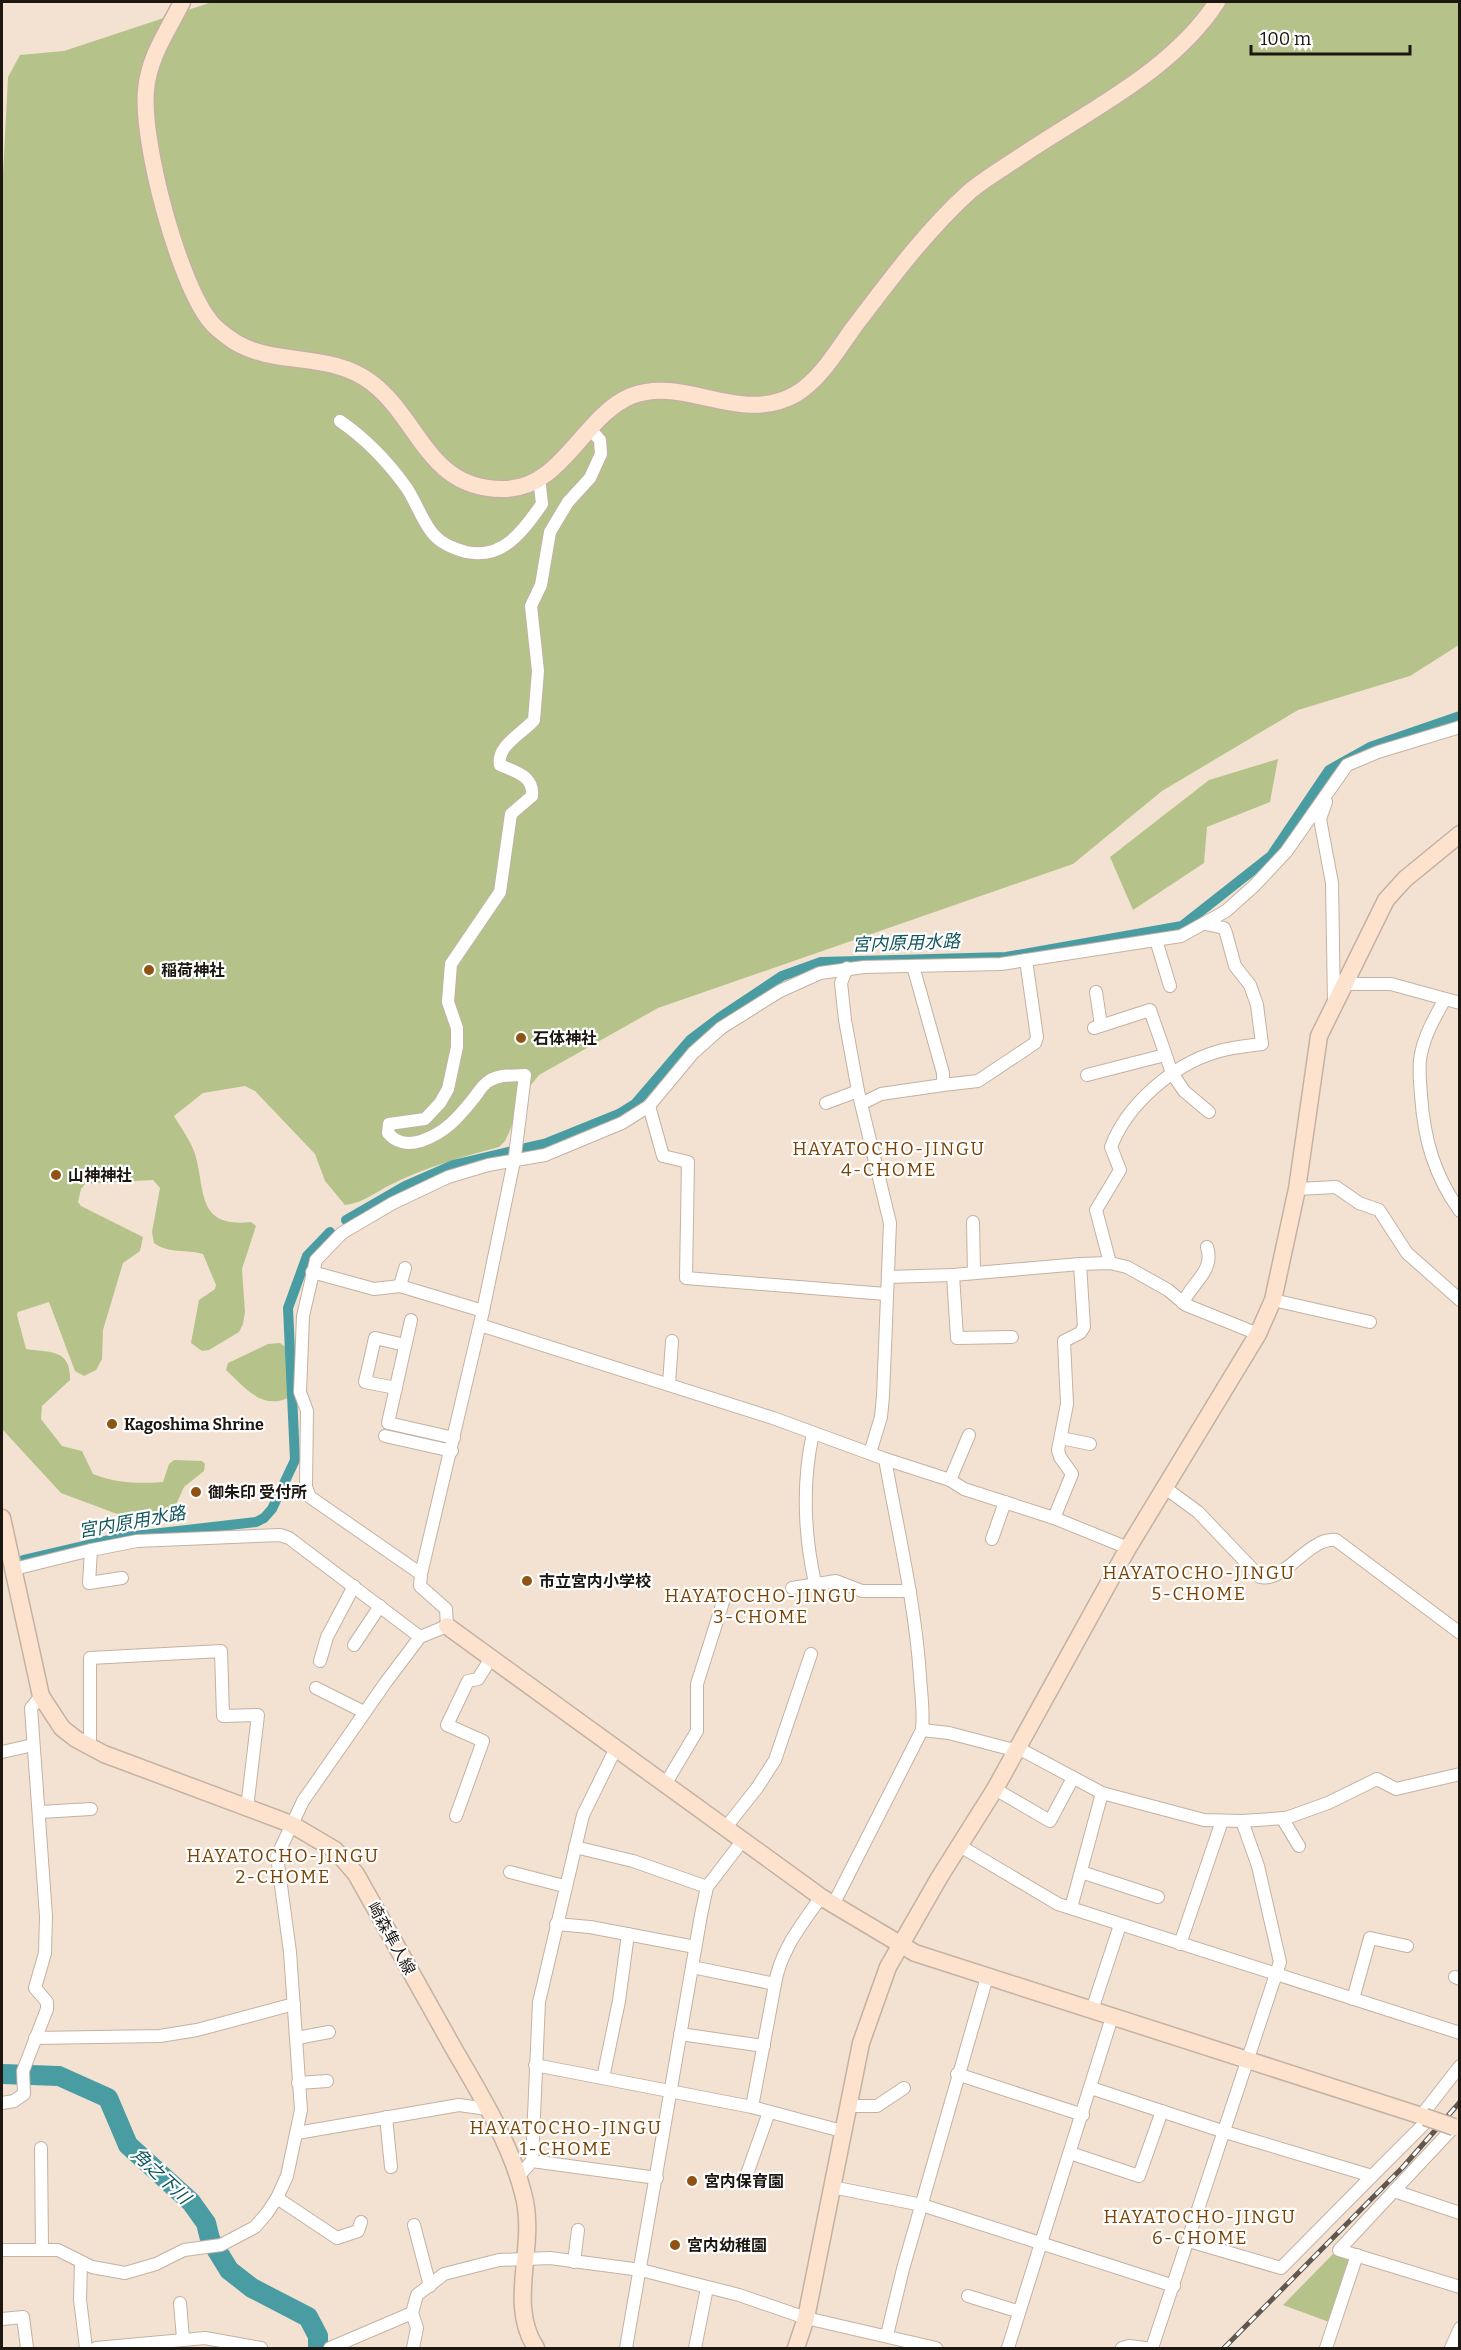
<svg xmlns="http://www.w3.org/2000/svg" width="1461" height="2350" font-family="Bitter,'Noto Sans JP',serif">
	<style>
		.green { fill: #b5c38a }
		.lines { fill: none; stroke-linecap: round; stroke-linejoin: round }
		.canal { stroke: #499ca2; stroke-width: 10 }
		.river { stroke: #499ca2; stroke-width: 20 }
		.street-casing { stroke: #c3b2a3; stroke-width: 14 }
		.secondary-casing { stroke: #c3b2a3; stroke-width: 19 }
		.street { stroke: #fff; stroke-width: 12 }
		.secondary { stroke: #fde2ce; stroke-width: 16 }
		.rail-casing { stroke: #61574e; stroke-width: 5 }
		.rail { stroke: #fff; stroke-width: 3; stroke-dasharray: 9; stroke-linecap: butt }
		.secondary-bridge-casing { stroke: #c3b2a3; stroke-width: 19; stroke-linecap: butt }
		.secondary-bridge { stroke: #fde2ce; stroke-width: 16 }
		.poi-dot { fill: #8f5314; stroke: #fff; stroke-width: 2 }
		.labels { text-anchor: middle; stroke-width: 4.5; stroke-linejoin: round; paint-order: stroke }
		.poi-label { font-size: 16px; font-weight: bold; fill: #1d1711; stroke: #fff; text-anchor: start }
		.street-label { font-size: 16px; fill: #1d1711; stroke: #fff }
		.water-label { font-size: 18px; font-style: italic; fill: #0f575c; stroke: #fff }
		.neighbourhood-label { font-size: 18px; letter-spacing: 1.5px; fill: #7a4305; stroke: #fff }
	</style>
	<rect width="100%" height="100%" fill="#f3e2d2"/>
	<!-- green -->
	<g class="green">
		<path d="M212 2H1459V645L1410 676 1298 710 1162 791 1073 864 658 1008 539 1075 531 1085 505 1141 499 1147C462 1157 426 1167 392 1184 375 1192 364 1203 345 1205L325 1181 315 1154 255 1091 245 1086 203 1093 174 1116C181 1128 191 1141 195 1154 206 1191 196 1228 251 1222L256 1226 242 1269 245 1312 243 1324 239 1332 209 1350 202 1351 191 1343 199 1300 215 1289 216 1285 203 1254C186 1249 169 1254 154 1243L152 1232 160 1188 153 1180 85 1184 81 1189 78 1202 81 1206 143 1237 140 1251 123 1263 103 1330 102 1359 96 1370 84 1376 75 1371 49 1302 18 1312 17 1315 26 1349C47 1353 71 1347 70 1380L42 1406 41 1419 62 1446 82 1451 93 1474C116 1483 138 1484 163 1482L169 1464 174 1460 202 1461 205 1464 204 1471 184 1487 174 1509 169 1513 137 1517 117 1514 61 1493 2 1429V194L8 77 20 55 64 51Z"/>
		<path d="M1278 759 1270 802 1207 827 1204 863 1133 910 1110 857 1209 780Z"/>
		<path d="M280 1343 287 1348 288 1398C262 1410 244 1387 226 1370L228 1363 268 1344Z"/>
		<path d="M1334 2253 1351 2258 1329 2322 1283 2305Z"/>
	</g>
	<g class="lines">
		<!-- canal -->
		<g class="canal">
			<path d="M346 1220 405 1186 453 1165 547 1143 619 1114 635 1104 690 1040 719 1018 782 976 821 962 1006 957 1182 926 1271 856 1329 770 1370 747 1460 716"/>
			<path d="M23 1560 117 1538 256 1522 264 1518 272 1509 295 1460 288 1308 307 1256 330 1232"/>
		</g>
		<!-- river -->
		<path class="river" d="M2 2074 59 2076 108 2098 128 2145 191 2202 206 2223 210 2239 229 2270 252 2288 308 2317 318 2336V2348"/>
		<defs>
			<g id="street">
				<path d="M340 421C366 439 388 462 406 487 416 501 422 522 434 535 442 544 455 549 466 552 503 560 523 531 542 504L539 477"/>
				<path d="M1326 802 1320 819 1332 883 1334 1003"/>
				<path d="M1156 940 1170 986"/>
				<path d="M847 968 841 983 845 1020 858 1091 890 1223 883 1396 881 1417 870 1453"/>
				<path d="M1344 984H1391L1460 1003"/>
				<path d="M1096 992 1101 1025"/>
				<path d="M1445 999C1435 1017 1425 1034 1421 1054 1418 1067 1420 1081 1421 1095 1424 1139 1434 1175 1460 1211"/>
				<path d="M1094 1028 1150 1010 1172 1073 1184 1091 1209 1112"/>
				<path d="M1087 1075 1165 1055"/>
				<path d="M943 1085 978 1081 1035 1043 1037 1037 1026 960"/>
				<path d="M826 1103 858 1091"/>
				<path d="M863 1103 881 1094 943 1085V1073L913 966"/>
				<path d="M649 1106 663 1156 688 1162 686 1278 886 1294"/>
				<path d="M1297 1189 1336 1187 1359 1203 1379 1210 1407 1253 1460 1300"/>
				<path d="M973 1222 974 1273"/>
				<path d="M1110 1263 1096 1210 1120 1170 1111 1147C1127 1104 1173 1065 1216 1052 1231 1047 1247 1046 1262 1044L1257 1005 1250 985 1235 966 1226 933 1224 928 1206 924"/>
				<path d="M312 1272 374 1289 400 1286 483 1311"/>
				<path d="M953 1275 957 1338 1012 1337"/>
				<path d="M888 1277 953 1275 1080 1264"/>
				<path d="M400 1286 405 1268"/>
				<path d="M1273 1300 1370 1322"/>
				<path d="M1183 1303C1192 1282 1215 1271 1207 1247"/>
				<path d="M411 1320 388 1423 454 1438"/>
				<path d="M480 1325 773 1418 885 1459 950 1480 964 1489 1054 1518 1128 1548"/>
				<path d="M669 1384 672 1341"/>
				<path d="M396 1388 365 1382 375 1338 405 1345"/>
				<path d="M813 1433C802 1483 804 1533 815 1583"/>
				<path d="M385 1436 452 1451"/>
				<path d="M1061 1438 1090 1444"/>
				<path d="M950 1480 969 1435"/>
				<path d="M1164 1487 1198 1512 1260 1577C1285 1583 1308 1537 1336 1540L1460 1633"/>
				<path d="M1054 1518 1072 1474 1060 1457 1058 1450 1067 1404 1064 1341 1080 1333 1084 1327 1080 1264 1110 1263 1127 1267 1168 1290 1186 1305 1258 1334"/>
				<path d="M992 1539 1005 1502"/>
				<path d="M91 1550 89 1583 122 1578"/>
				<path d="M14 1569 91 1550 137 1541 280 1535 289 1538 420 1637"/>
				<path d="M421 1574 310 1497 306 1487 307 1411 300 1392 303 1316 316 1260 342 1233 393 1203 448 1177 488 1165 545 1155 622 1123 649 1106 693 1053 721 1028 780 991 820 973 864 967 1001 964 1181 936 1226 911 1254 886 1286 852 1347 765 1378 752 1460 727"/>
				<path d="M792 1588 836 1581 862 1591H910"/>
				<path d="M354 1645 380 1606"/>
				<path d="M320 1661 327 1637 354 1586"/>
				<path d="M316 1688 364 1712"/>
				<path d="M922 1730 949 1733 1010 1749 1018 1748 1102 1793 1204 1820 1242 1821 1258 1866 1280 1962 1152 2348"/>
				<path d="M90 1748V1658L221 1651 223 1716 258 1715 247 1808"/>
				<path d="M2 1752 33 1745"/>
				<path d="M666 1783 697 1731V1684L723 1602"/>
				<path d="M995 1789 1050 1821 1073 1778"/>
				<path d="M40 1812 91 1809"/>
				<path d="M456 1816 483 1741 447 1725 468 1681 478 1679 491 1658"/>
				<path d="M1282 1818 1299 1846"/>
				<path d="M1242 1821 1286 1818 1328 1803 1377 1779 1396 1789 1460 1774"/>
				<path d="M726 1827 757 1788 775 1760 811 1654"/>
				<path d="M960 1846 1058 1904 1460 2033"/>
				<path d="M575 1847 633 1861 707 1887"/>
				<path d="M510 1872 564 1886"/>
				<path d="M1081 1872 1158 1897"/>
				<path d="M834 1903 922 1730C924 1711 921 1695 920 1676 915 1602 898 1532 885 1459"/>
				<path d="M1071 1908 1102 1793"/>
				<path d="M556 1924 590 1927 695 1947"/>
				<path d="M1180 1944 1222 1821"/>
				<path d="M692 1967 775 1984 752 2107"/>
				<path d="M1455 1977 1460 1979"/>
				<path d="M775 1984C780 1951 802 1924 821 1897"/>
				<path d="M1353 1999 1370 1938 1407 1946"/>
				<path d="M1092 2010 1120 1925"/>
				<path d="M680 2034 764 2046"/>
				<path d="M35 2038 160 2036 197 2030 294 2004"/>
				<path d="M297 2038 329 2032"/>
				<path d="M535 2065 752 2107 842 2131"/>
				<path d="M957 2074 1083 2115"/>
				<path d="M603 2078 619 2001 628 1934"/>
				<path d="M298 2083 327 2081"/>
				<path d="M1091 2088 1225 2132 1372 2176 1281 2268 1189 2241"/>
				<path d="M2 2103 14 2101 24 2094 23 2071 47 2009V2002L35 1988 45 1953 46 1916 31 1708 41 1696"/>
				<path d="M848 2106H877L904 2088"/>
				<path d="M1421 2116 1460 2066"/>
				<path d="M386 2117 391 2167"/>
				<path d="M297 2133 459 2105 488 2109"/>
				<path d="M41 2148 42 2250"/>
				<path d="M1070 2153 1139 2176 1162 2111"/>
				<path d="M532 2161 539 2002 583 1815 616 1748"/>
				<path d="M747 2174 769 2112"/>
				<path d="M1372 2176 1429 2119"/>
				<path d="M518 2177 532 2161 657 2178"/>
				<path d="M832 2187 922 2205 1174 2286"/>
				<path d="M1394 2191 1454 2127"/>
				<path d="M277 2198 337 2238 358 2231 361 2222"/>
				<path d="M1460 2213 1394 2191 1339 2250 1460 2287"/>
				<path d="M414 2225 430 2286"/>
				<path d="M2 2250H58L92 2267 125 2273 156 2264 184 2250 221 2245 255 2227 267 2213 277 2198 287 2176 301 2110 290 1952 277 1856 303 1801 386 1682 420 1637 447 1626 446 1609 420 1586 421 1574 483 1311 515 1156 525 1075C513 1076 499 1074 489 1081 483 1084 478 1093 474 1098 458 1118 445 1133 421 1141 408 1145 396 1143 388 1133L389 1124 425 1119 440 1103 448 1089 457 1047V1028L448 1002 451 964 500 892 511 814 532 796C534 776 516 772 500 765 496 746 523 733 534 720L538 671 531 606 541 585 550 532 568 502 590 478 601 454 600 440 590 429"/>
				<path d="M81 2262 80 2300 86 2348"/>
				<path d="M574 2262 578 2230"/>
				<path d="M968 2296 1017 2311"/>
				<path d="M180 2303 183 2338"/>
				<path d="M2 2319 23 2317 27 2348"/>
				<path d="M887 2335 903 2269 987 1977"/>
				<path d="M96 2348 205 2338 261 2348"/>
				<path d="M330 2348 412 2313"/>
				<path d="M413 2348 417 2328 412 2313 417 2295 444 2274 499 2260 550 2258 641 2270 739 2295 806 2318 936 2348"/>
				<path d="M626 2348 701 1915 707 1887 743 1840"/>
				<path d="M695 2348 707 2288"/>
				<path d="M1008 2348 1112 2017"/>
				<path d="M1122 2348 1129 2346 1145 2348"/>
				<path d="M1326 2348 1357 2255"/>
				<path d="M1451 2348 1460 2328"/>
			</g>
			<g id="secondary">
				<path d="M182 2C168 31 149 56 146 90 141 141 178 281 210 321 216 329 226 336 235 342 276 367 331 351 372 383 421 421 428 490 504 489 562 489 583 416 631 396 685 375 740 426 796 394 820 380 838 349 854 327 890 280 925 232 969 192 983 180 1000 170 1015 160 1083 113 1171 73 1217 2"/>
				<path d="M2 1518 41 1696 62 1728 76 1739 104 1754 291 1824 335 1850 356 1874C389 1932 421 1991 454 2049 480 2094 510 2142 523 2193 538 2246 506 2302 536 2348"/>
				<path d="M447 1626 821 1897 915 1953 1425 2117"/>
				<path d="M796 2348 806 2318 861 2043 888 1967 939 1878 995 1789 1128 1548 1258 1334 1273 1300 1297 1189 1319 1036 1386 900 1405 879 1460 834"/>
			</g>
		</defs>
		<!-- street casing -->
		<use href="#street" class="street-casing"/>
		<!-- secondary casing -->
		<use href="#secondary" class="secondary-casing"/>
		<!-- street -->
		<use href="#street" class="street"/>
		<!-- secondary -->
		<use href="#secondary" class="secondary"/>
		<defs>
			<path id="rail" d="M1224 2348 1403 2167 1460 2102"/>
		</defs>
		<!-- rail casing -->
		<use href="#rail" class="rail-casing"/>
		<!-- rail -->
		<use href="#rail" class="rail"/>
		<defs>
			<path id="secondary-bridge" d="M1425 2117 1454 2127"/>
		</defs>
		<!-- secondary-bridge casing -->
		<use href="#secondary-bridge" class="secondary-bridge-casing"/>
		<!-- secondary-bridge -->
		<use href="#secondary-bridge" class="secondary-bridge"/>
	</g>
	<!-- markers -->
	<g class="poi-dot">
		<circle cx="149" cy="970" r="6"/>
		<circle cx="521" cy="1038" r="6"/>
		<circle cx="56" cy="1175" r="6"/>
		<circle cx="112" cy="1424" r="6"/>
		<circle cx="196" cy="1492" r="6"/>
		<circle cx="527" cy="1581" r="6"/>
		<circle cx="692" cy="2181" r="6"/>
		<circle cx="675" cy="2245" r="6"/>
	</g>
	<g class="labels">
		<!-- poi labels -->
		<g class="poi-label">
			<text x="161" y="976">稲荷神社</text>
			<text x="533" y="1044">石体神社</text>
			<text x="68" y="1181">山神神社</text>
			<text x="124" y="1430">Kagoshima Shrine</text>
			<text x="208" y="1498">御朱印 受付所</text>
			<text x="539" y="1587">市立宮内小学校</text>
			<text x="704" y="2187">宮内保育園</text>
			<text x="687" y="2251">宮内幼稚園</text>
		</g>
		<!-- street labels -->
		<g class="street-label">
			<text transform="translate(392 1938) rotate(61)" y="6">崎森隼人線</text>
		</g>
		<!-- water labels -->
		<g class="water-label">
			<text transform="translate(906 943) rotate(-2)" y="6">宮内原用水路</text>
			<text transform="translate(132 1522) rotate(-10)" y="6">宮内原用水路</text>
			<text transform="translate(161 2176) rotate(43)" y="6">角之下川</text>
		</g>
		<!-- neighbourhood labels -->
		<g class="neighbourhood-label">
			<text x="889" y="1155">HAYATOCHO-JINGU<tspan x="889" dy="21">4-CHOME</tspan></text>
			<text x="1199" y="1579">HAYATOCHO-JINGU<tspan x="1199" dy="21">5-CHOME</tspan></text>
			<text x="761" y="1602">HAYATOCHO-JINGU<tspan x="761" dy="21">3-CHOME</tspan></text>
			<text x="283" y="1862">HAYATOCHO-JINGU<tspan x="283" dy="21">2-CHOME</tspan></text>
			<text x="566" y="2134">HAYATOCHO-JINGU<tspan x="566" dy="21">1-CHOME</tspan></text>
			<text x="1200" y="2223">HAYATOCHO-JINGU<tspan x="1200" dy="21">6-CHOME</tspan></text>
		</g>
	</g>
	<!-- border -->
	<rect width="1461" height="2350" fill="none" stroke="#1d1711" stroke-width="6"/>
	<!-- scale -->
	<path d="M1251 45v9h159v-9" fill="none" stroke="#1d1711" stroke-width="3"/>
	<text x="1260" y="45" font-size="18" fill="#1d1711" stroke="#ffffff" stroke-width="4.5" paint-order="stroke">100 m</text>
</svg>
